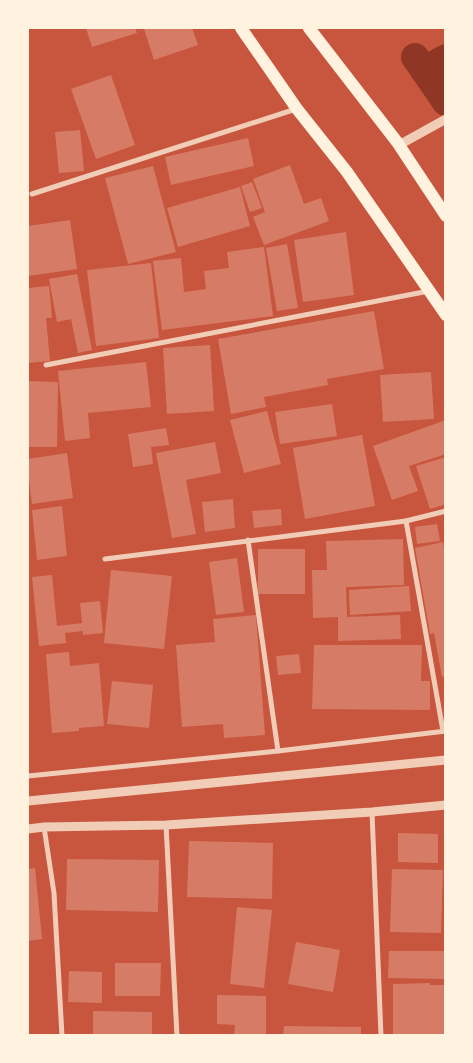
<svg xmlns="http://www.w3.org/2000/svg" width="473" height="1063" font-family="Lora,serif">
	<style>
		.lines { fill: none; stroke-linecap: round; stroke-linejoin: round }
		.canal { stroke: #8f3625; stroke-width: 28 }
		.building { fill: #d67c66 }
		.minor { stroke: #f1ccb7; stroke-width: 5 }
		.tertiary { stroke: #f1ccb7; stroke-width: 9 }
		.primary { stroke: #fff3e0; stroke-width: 12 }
	</style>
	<rect width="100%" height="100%" fill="#c8553d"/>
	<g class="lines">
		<!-- canal -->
		<g class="canal">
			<path d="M415 57 446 102"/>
			<path d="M424 70 446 58"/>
		</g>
	</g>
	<!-- building -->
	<g class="building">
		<path d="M86 28H135L137 33 92 47Z"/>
		<path d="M149 28H192L198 45 154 60 144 29Z"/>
		<path d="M111 75 135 145 96 159 71 89Z"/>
		<path d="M80 130 84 171 59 173 55 132Z"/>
		<path d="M248 138 254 166 171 185 165 157Z"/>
		<path d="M290 165 304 204 321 198 329 221 264 245 253 217 265 212 253 179Z"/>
		<path d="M153 166 176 252 128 264 105 178Z"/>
		<path d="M252 182 262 208 250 212 241 186Z"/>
		<path d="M240 187 250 226 178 247 167 208Z"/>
		<path d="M70 220 77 269 28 276V226Z"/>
		<path d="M346 232 354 295 303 302 294 240Z"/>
		<path d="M287 244 298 308 277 311 266 248Z"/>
		<path d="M264 247 273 316 162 330 153 261 181 258 184 292 206 289 204 271 229 268 227 252Z"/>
		<path d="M151 263 159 338 96 346 87 270Z"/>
		<path d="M77 274 92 350 78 353 71 319 57 322 49 279Z"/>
		<path d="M49 286 52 318H46L50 361 28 363V288Z"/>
		<path d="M374 311 384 369 327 379 328 385 264 397 266 407 231 414 218 339Z"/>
		<path d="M210 345 214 411 167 414 163 348Z"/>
		<path d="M146 362 151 407 88 413 90 438 65 441 58 371Z"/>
		<path d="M431 372 434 419 383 422 380 375Z"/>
		<path d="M28 381 58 382 57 447H28Z"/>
		<path d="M332 404 337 436 280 444 275 412Z"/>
		<path d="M267 411 281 464 244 473 230 420Z"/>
		<path d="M446 420V454L409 466 418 491 392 500 373 446Z"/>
		<path d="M166 428 169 445 151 447 153 464 133 467 128 434Z"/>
		<path d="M362 435 375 506 305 519 293 448Z"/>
		<path d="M215 442 221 473 186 480 196 534 172 538 156 453Z"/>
		<path d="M67 453 73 498 32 504 28 473V459Z"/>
		<path d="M446 457V504L430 509 416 466Z"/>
		<path d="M233 499 235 528 205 532 202 502Z"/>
		<path d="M62 506 67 556 37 560 32 510Z"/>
		<path d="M281 509 282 525 254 528 252 511Z"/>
		<path d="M437 524 440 541 417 544 415 527Z"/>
		<path d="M403 539 404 585 346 587 347 617 400 615 401 639 338 641V617L313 618 312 570H327L326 541Z"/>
		<path d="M443 542 444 548H446V676L442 677 434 633 430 634 415 548Z"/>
		<rect x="258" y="549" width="47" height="45"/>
		<path d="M237 558 244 612 216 615 209 562Z"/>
		<path d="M111 570 172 576 164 649 104 643Z"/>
		<path d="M52 575 57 626 82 623 80 603 100 601 103 633 83 635V631L65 633 66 643 39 646 32 577Z"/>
		<path d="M409 586 411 611 350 615 349 590Z"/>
		<path d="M256 615 265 735 224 738 223 724 182 727 176 645 215 642 213 619Z"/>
		<path d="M314 645H422L421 681H430V710L312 709Z"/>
		<path d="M69 652 70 666 99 663 104 726 79 728V731L52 733 46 654Z"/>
		<path d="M299 654 301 673 278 675 276 656Z"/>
		<path d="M112 681 153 685 149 728 107 724Z"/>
		<path d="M398 833 438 834V863L398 862Z"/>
		<path d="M189 841 273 843 272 899 187 897Z"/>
		<path d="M67 859 159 860 158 912 66 910Z"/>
		<path d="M35 868 42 939 28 941V869Z"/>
		<path d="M392 869 443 870 441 933 390 932Z"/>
		<path d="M237 907 272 910 264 988 230 984Z"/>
		<path d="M296 942 340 950 333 992 288 984Z"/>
		<path d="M389 951H446V979L388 978Z"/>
		<path d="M115 963H161L160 996H115Z"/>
		<path d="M69 971 102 972V1003L68 1002Z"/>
		<path d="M430 983V985H446V1036H393V984Z"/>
		<path d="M217 995 266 996V1036H234L235 1025 217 1024Z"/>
		<path d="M93 1011 152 1012V1036H93Z"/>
		<path d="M284 1026 361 1027V1036H283Z"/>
	</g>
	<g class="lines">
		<!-- minor -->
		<g class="minor">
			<path d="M32 194 296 109"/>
			<path d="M46 365 429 291"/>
			<path d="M406 521 443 731"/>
			<path d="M248 540 278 751"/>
			<path d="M105 559 406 521 446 511"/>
			<path d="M28 776 278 751 446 731"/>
			<path d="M372 812 381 1036"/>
			<path d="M166 825 177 1036"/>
			<path d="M44 827 54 893 62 1036"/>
		</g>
		<!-- tertiary -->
		<g class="tertiary">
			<path d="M399 145 446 119"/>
			<path d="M28 801 446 760"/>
			<path d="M28 829 44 827 166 825 372 812 446 805"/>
		</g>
		<!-- primary -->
		<g class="primary">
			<path d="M241 28 297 109 347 172 446 315"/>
			<path d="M309 28 397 142 446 216"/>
		</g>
	</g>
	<!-- border -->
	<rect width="473" height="1063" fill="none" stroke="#fff3e0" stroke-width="58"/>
</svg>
